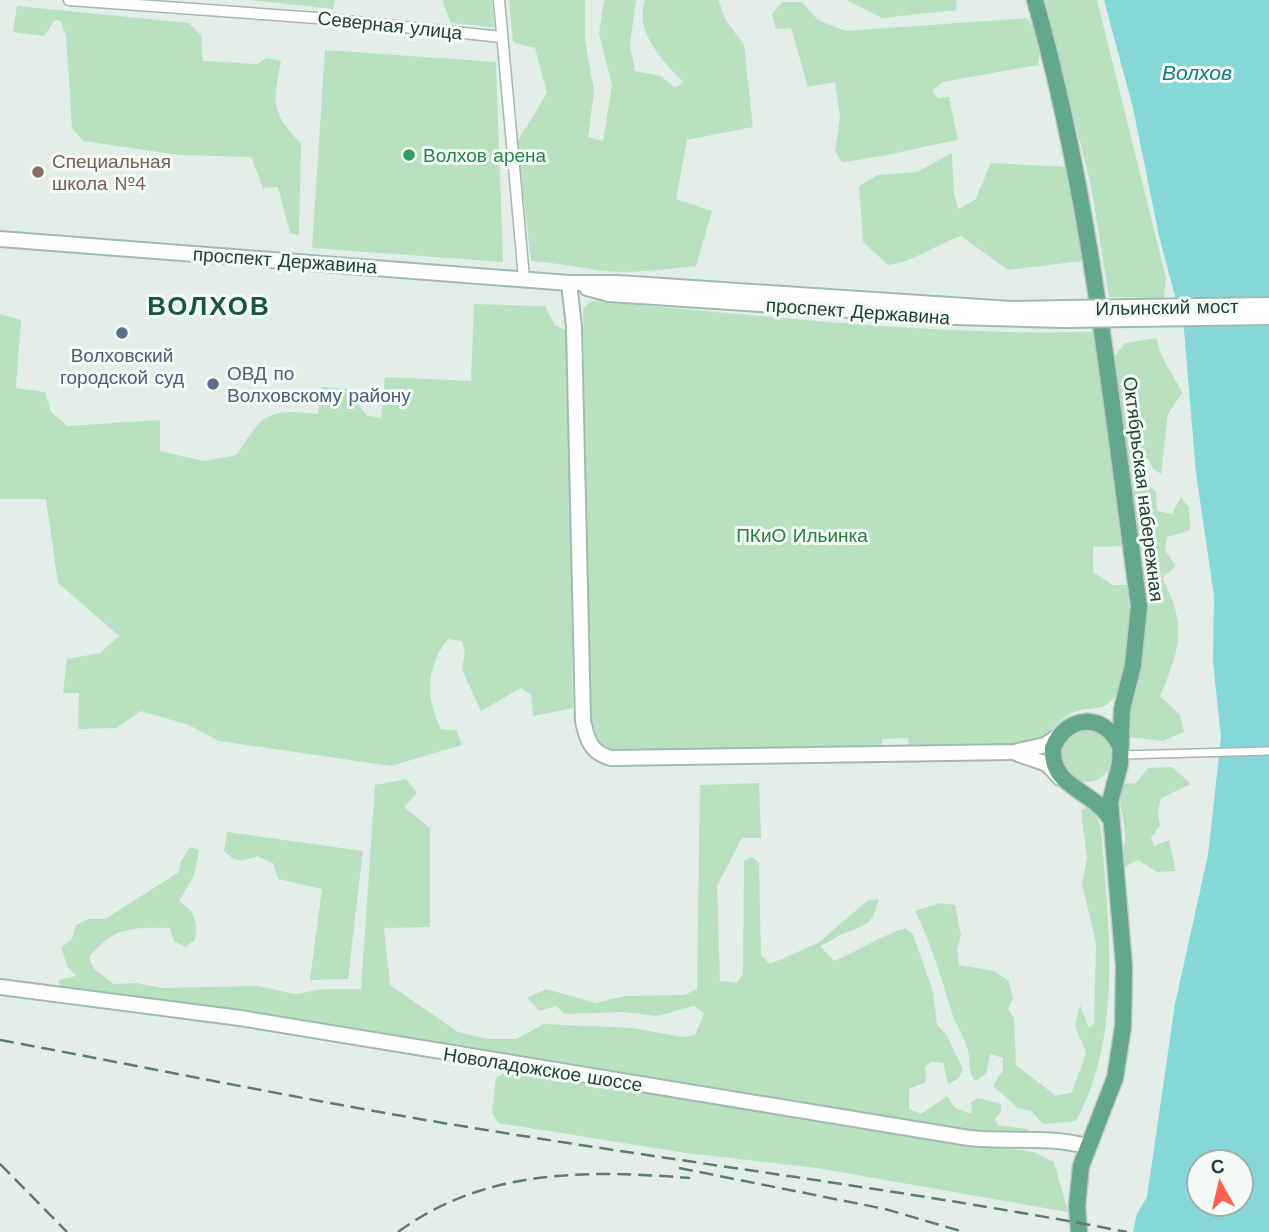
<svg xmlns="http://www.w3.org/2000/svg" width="1269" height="1232" font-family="'Work Sans',sans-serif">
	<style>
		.green { fill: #bae1bf }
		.water { fill: #86d8d8; fill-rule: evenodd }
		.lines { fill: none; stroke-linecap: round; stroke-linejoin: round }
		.pedestrian-casing { stroke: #a5b7ae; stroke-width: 10 }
		.minor-casing { stroke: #a5b7ae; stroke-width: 13 }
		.secondary-casing { stroke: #a0bbae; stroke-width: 18 }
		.primary-casing { stroke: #c1cac6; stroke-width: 19 }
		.pedestrian { stroke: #fff; stroke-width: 7 }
		.minor { stroke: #fff; stroke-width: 10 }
		.secondary { stroke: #fff; stroke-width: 14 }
		.primary { stroke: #64a88c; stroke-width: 16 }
		.rail { stroke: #5b7d6f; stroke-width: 2.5; stroke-dasharray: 14 7; stroke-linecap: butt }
		.secondary-bridge-casing { stroke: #a0bbae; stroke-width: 18; stroke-linecap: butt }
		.secondary-bridge { stroke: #fff; stroke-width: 14 }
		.leisure-dot { fill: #2e9e5b; stroke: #f4faf6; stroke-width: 2.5 }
		.education-dot { fill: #8d6e63; stroke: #f4faf6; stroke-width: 2.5 }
		.service-dot { fill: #5c6f8a; stroke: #f4faf6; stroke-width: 2.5 }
		.labels { text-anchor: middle; stroke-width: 6; stroke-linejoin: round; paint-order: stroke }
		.street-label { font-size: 19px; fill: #214234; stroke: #f4faf6 }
		.leisure-label { font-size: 19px; fill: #27864d; stroke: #f4faf6; text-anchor: start }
		.education-label { font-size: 19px; fill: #785e54; stroke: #f4faf6; text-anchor: start }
		.service-label { font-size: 19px; fill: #4e5e75; stroke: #f4faf6 }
		.park-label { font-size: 19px; fill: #277d3b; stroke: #f4faf6 }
		.water-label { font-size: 21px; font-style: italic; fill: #147c7e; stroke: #f4faf6 }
		.district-label { font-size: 26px; font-weight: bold; letter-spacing: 2px; fill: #1a563f; stroke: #f4faf6 }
	</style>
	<rect width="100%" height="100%" fill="#e3eee8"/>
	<!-- green -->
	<g class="green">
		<path d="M249 0H335L333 9Z"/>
		<path d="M442 0H492L494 27 451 23Z"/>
		<path d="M509 0H585V40L594 91 588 137 603 141 612 85 599 34 604 0H636L630 45 635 71 661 76 675 88 683 82C662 60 634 32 645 0H718L727 22 744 45 753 127 687 140 676 199 712 211 696 266C664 269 629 275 597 270 574 266 554 263 531 261L517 142 547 93 535 48 513 42Z"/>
		<path d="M846 0H956L957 10 882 18Z"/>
		<path d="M1045 0H1097L1166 278 1164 298 1109 297 1091 186Z"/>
		<path d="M782 2H802L818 20 845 31 1027 18C1038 33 1042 46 1038 65L943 82 932 91 938 98 949 97 958 140C919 147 881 158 842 162L835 151 840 117 835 82 808 87 791 28 776 29 772 14Z"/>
		<path d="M17 6 189 23 201 35 203 61 257 64 267 58 281 61C273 104 270 110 301 144L299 235 290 233 278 187 263 188 251 157 179 155 83 141 72 128 66 36 61 21 55 20 44 36 13 32Z"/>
		<path d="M325 50 496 62 503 262 312 248Z"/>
		<path d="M952 153 954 193 958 209 975 200 991 163 1067 167 1082 261 1008 270 961 236C937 244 911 263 888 265L863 242 859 186 878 175 917 172Z"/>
		<path d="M593 301C760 315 928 336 1096 332L1121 546 1093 547V572L1113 585H1127C1131 613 1133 686 1108 704 1097 711 1083 707 1072 713 1057 720 1049 736 1033 742 1009 750 939 747 909 748L908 738 882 739V749L620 750C601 749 594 740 590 723L583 315 584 307Z"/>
		<path d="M474 304 545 306 555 325 567 331 573 708 533 716 531 695 521 688 481 711 462 670 465 650 462 641 448 639C426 666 425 698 441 729L456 730 462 745 391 766 219 741 189 725 141 711 116 728 78 729 79 693H63L67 659 100 653 119 636 58 583 46 499H0V314L21 320 16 388 45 392 51 412 68 426 160 420V451L204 461 237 455C263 413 268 408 318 414L322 387 347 389 366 415 381 418 385 377 471 381Z"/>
		<path d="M1157 338C1159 358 1174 374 1182 393L1168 414 1161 474 1153 469 1148 458 1138 464 1140 480 1156 491 1157 511 1172 514 1181 497 1189 508 1190 530 1167 537 1165 550 1176 566 1162 578C1188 626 1180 648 1160 696L1180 715 1184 732 1163 741 1129 737C1130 690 1136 642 1148 596L1160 593 1161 584 1142 579 1115 356 1125 343Z"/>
		<circle cx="1086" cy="755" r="27"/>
		<path d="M1172 767 1191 784 1161 798 1158 811 1160 825 1151 838 1154 846 1169 840 1176 871 1157 872 1138 860 1121 869C1121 857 1126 845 1125 835 1124 812 1116 807 1124 784L1136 783 1148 768Z"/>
		<path d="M406 779 417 793 404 807 430 828V927L384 928 390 985 458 1032 487 1039H516L544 1024 633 1028 682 1037 695 1035 704 1013 694 1006 657 1016 623 1012 565 1014 556 1006 540 1011 527 998 546 989 596 1003 624 996 685 995 697 989 700 785 759 783 761 838H742L717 886 720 981 737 983 743 974 744 861 753 857 759 863 761 955 770 964 818 943 867 901 879 899C871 925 869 924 845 933 837 936 829 942 820 946L834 961C858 951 880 936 905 928L913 934 933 992 937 1025 947 1035 963 1070 958 1079 948 1084 943 1063 931 1062 925 1067 926 1082 909 1089V1109L921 1114 947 1096 955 1108 972 1114 971 1102 978 1098 1001 1104V1112L995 1118 998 1125 1027 1129 1030 1133 998 1135 59 986V980L76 976 68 967 61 948 72 939 76 925 88 919H105L179 872 181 861 190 847 199 850 194 875 179 901C195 911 198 921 195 940L185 947 174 941 170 928C133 927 112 927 89 958L94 969 114 984 137 983 161 988 258 986 295 994 324 989H361L375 785Z"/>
		<path d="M1087 808 1095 813 1101 828C1108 924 1124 1033 1076 1121L1043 1124 1031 1111 1018 1108 993 1086 1003 1070V1058L990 1054 986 1074 975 1081C967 1069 971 1063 968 1051 964 1035 953 1020 949 1004 940 972 930 942 915 911L940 903 955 905 961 935 957 949 959 965 994 971 1009 981 1013 998 1008 1009 1014 1018 1016 1065 1056 1096 1072 1092 1086 1053 1075 1025 1080 1005 1089 1028 1094 1023 1096 943 1082 884 1087 858 1081 810Z"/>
		<path d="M227 832 363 851 348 979 310 980 322 889 278 879 273 863 257 856C241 862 236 863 224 851Z"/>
		<path d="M507 1071C683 1096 858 1131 1034 1152L1054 1162 1068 1212 817 1168 686 1153 498 1123 492 1112 496 1078Z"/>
	</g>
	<!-- water -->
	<path class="water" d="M1104 0H1269V1232H1133L1137 1214 1147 1197 1175 1004 1208 855 1221 738 1213 661 1214 596 1196 473 1184 330 1159 236 1133 108ZM1199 1162H1241V1204H1199Z"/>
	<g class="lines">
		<defs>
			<path id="pedestrian" d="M1121 755 1269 751"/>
			<g id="minor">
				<path d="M69 0 317 18 502 37"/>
				<path d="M499 0 524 278"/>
			</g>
			<g id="secondary">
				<path d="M0 239 569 283H618L1011 309 1065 308"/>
				<path d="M569 283 574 327 583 721C587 740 591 753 611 758L1014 752 1045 745 1057 737"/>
				<path d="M587 288 609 294 954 317 1065 320"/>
				<path d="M1018 754 1047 764 1060 778"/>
				<path d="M0 987 240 1018 969 1138C1008 1142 1049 1136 1086 1146"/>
			</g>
			<g id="primary">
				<path d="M1035 0C1091 198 1111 403 1139 606L1133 665 1122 709 1120 764 1110 802 1124 966 1123 1027 1115 1078 1081 1166 1077 1206 1079 1232"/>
				<path d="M1110 818C1090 788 1051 788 1053 748 1066 715 1104 712 1120 746"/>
			</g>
		</defs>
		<!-- pedestrian casing -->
		<use href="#pedestrian" class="pedestrian-casing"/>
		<!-- minor casing -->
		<use href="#minor" class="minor-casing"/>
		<!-- secondary casing -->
		<use href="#secondary" class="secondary-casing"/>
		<!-- primary casing -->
		<use href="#primary" class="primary-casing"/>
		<!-- pedestrian -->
		<use href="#pedestrian" class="pedestrian"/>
		<!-- minor -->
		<use href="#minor" class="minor"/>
		<!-- secondary -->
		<use href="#secondary" class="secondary"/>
		<!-- primary -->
		<use href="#primary" class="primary"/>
		<!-- rail -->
		<g class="rail">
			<path d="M0 1040C162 1070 323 1104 486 1130 700 1165 914 1191 1127 1232"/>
			<path d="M0 1164 67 1232"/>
			<path d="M679 1168 885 1209 964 1232"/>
			<path d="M398 1232C485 1168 589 1170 690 1178"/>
		</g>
		<defs>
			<g id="secondary-bridge">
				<path d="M1065 308 1269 305"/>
				<path d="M1065 320 1269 317"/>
			</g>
		</defs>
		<!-- secondary-bridge casing -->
		<use href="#secondary-bridge" class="secondary-bridge-casing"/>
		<!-- secondary-bridge -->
		<use href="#secondary-bridge" class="secondary-bridge"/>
	</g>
	<!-- markers -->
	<circle class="leisure-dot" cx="409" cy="155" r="7"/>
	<circle class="education-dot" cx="38" cy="172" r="7"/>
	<g class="service-dot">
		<circle cx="122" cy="333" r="7"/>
		<circle cx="213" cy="384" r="7"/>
	</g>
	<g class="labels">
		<!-- street labels -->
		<g class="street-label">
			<text transform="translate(390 25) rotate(6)" y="7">Северная улица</text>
			<text transform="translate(285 260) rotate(4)" y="7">проспект Державина</text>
			<text transform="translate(1167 307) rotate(-1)" y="7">Ильинский мост</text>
			<text transform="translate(858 311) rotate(4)" y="7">проспект Державина</text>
			<text transform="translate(1144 489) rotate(83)" y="7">Октябрьская набережная</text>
			<text transform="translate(543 1069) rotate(9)" y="7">Новоладожское шоссе</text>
		</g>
		<!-- leisure labels -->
		<g class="leisure-label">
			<text x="423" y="162">Волхов арена</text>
		</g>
		<!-- education labels -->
		<g class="education-label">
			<text x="52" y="168">Специальная<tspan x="52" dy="22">школа №4</tspan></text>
		</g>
		<!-- service labels -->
		<g class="service-label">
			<text x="122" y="362">Волховский<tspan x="122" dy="22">городской суд</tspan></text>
			<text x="227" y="380" text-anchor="start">ОВД по<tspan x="227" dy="22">Волховскому району</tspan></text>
		</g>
		<!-- park labels -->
		<g class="park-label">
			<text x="802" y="542">ПКиО Ильинка</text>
		</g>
		<!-- water labels -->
		<g class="water-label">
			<text x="1197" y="80">Волхов</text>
		</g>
		<!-- district labels -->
		<g class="district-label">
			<text x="209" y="315">ВОЛХОВ</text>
		</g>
	</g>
	<!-- north arrow -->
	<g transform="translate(1220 1183) rotate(352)"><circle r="33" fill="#f4faf6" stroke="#a0b0a8" stroke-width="2"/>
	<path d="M0-5L12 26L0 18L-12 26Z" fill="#ff6251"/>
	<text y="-10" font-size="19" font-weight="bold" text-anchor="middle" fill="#214234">С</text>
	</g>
</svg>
